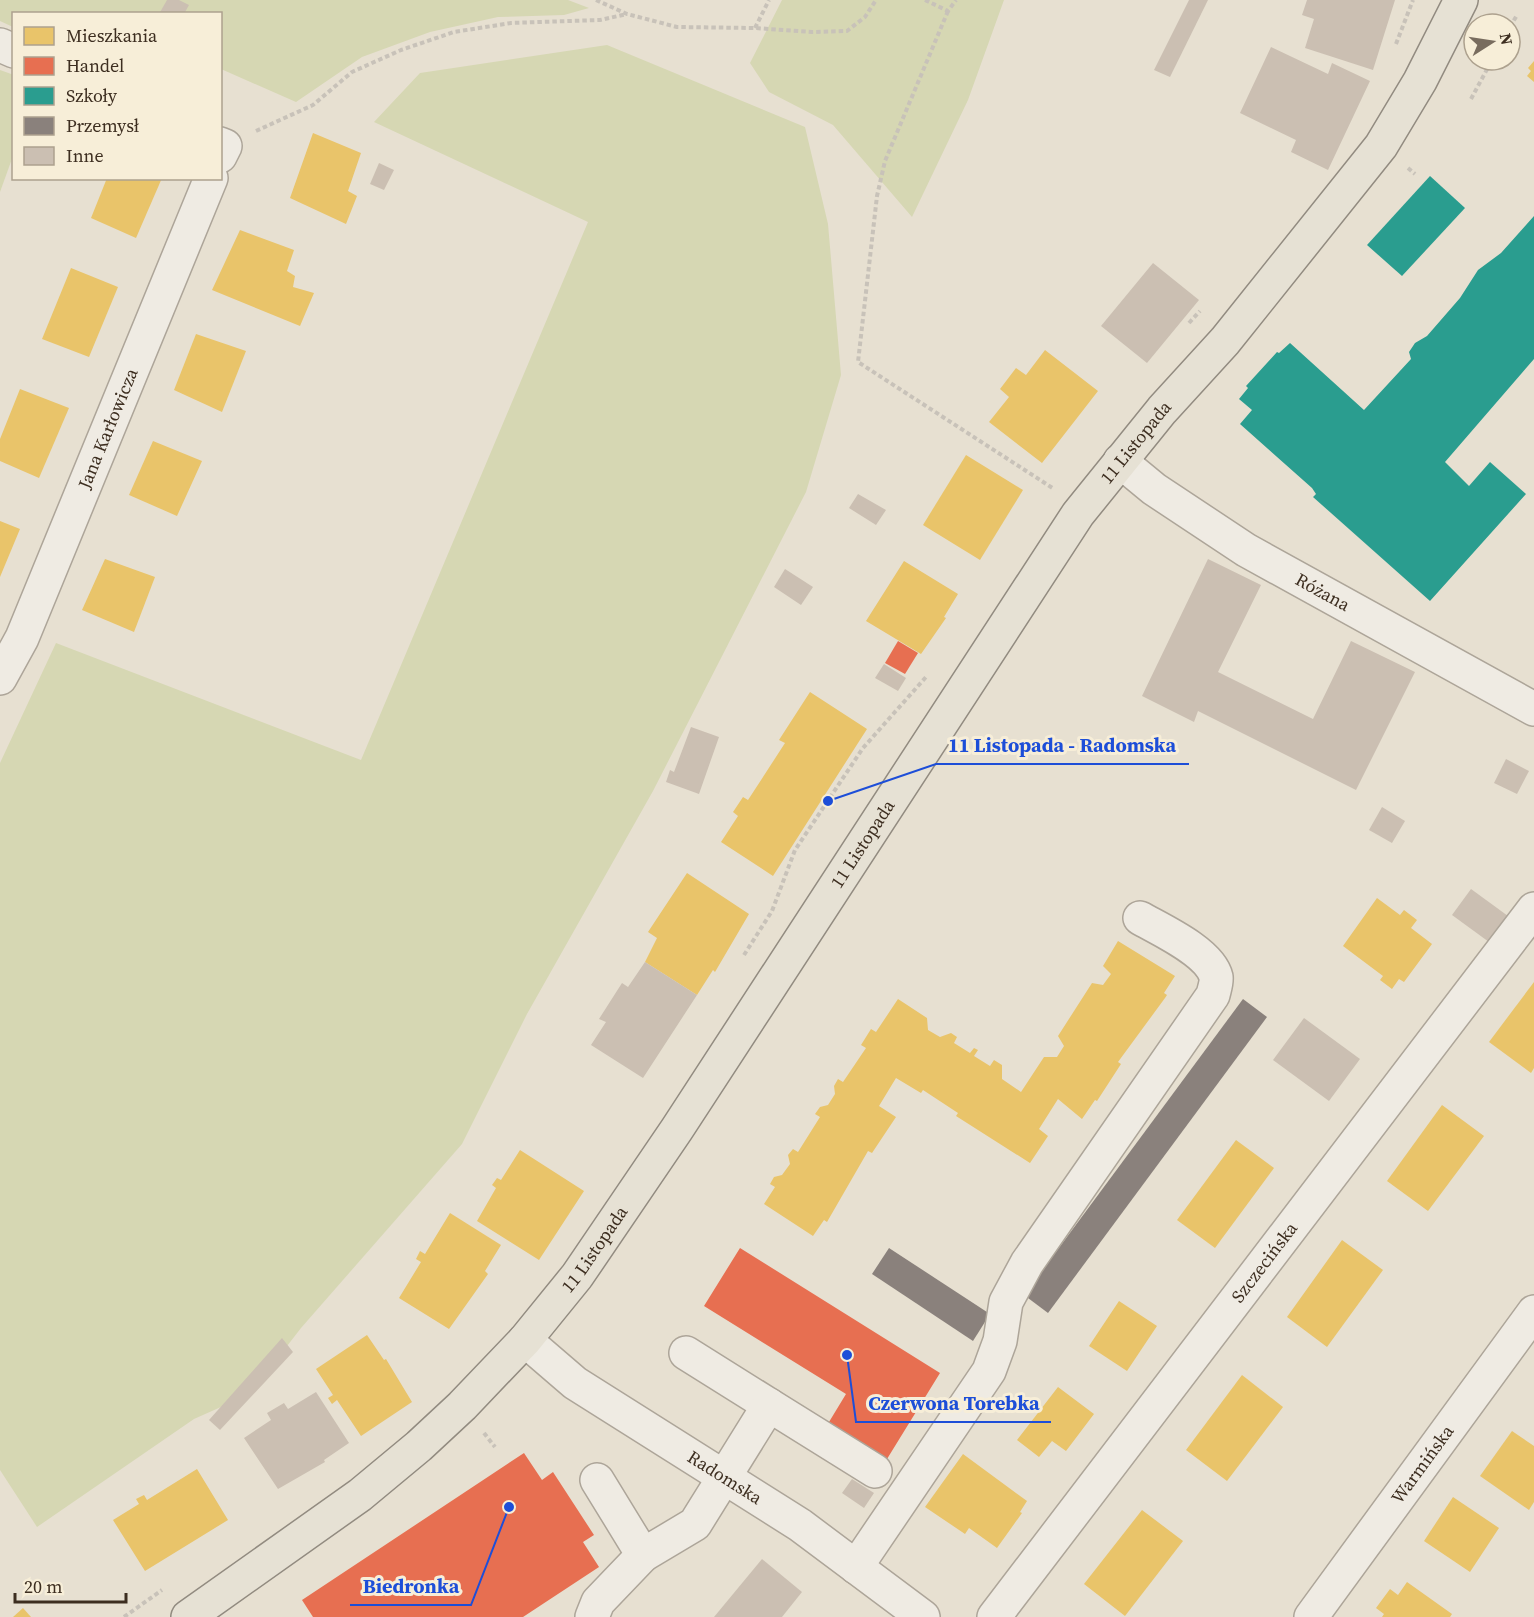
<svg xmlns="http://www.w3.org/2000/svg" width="1534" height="1617" font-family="'Source Serif 4',serif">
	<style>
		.green { fill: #d6d7b3 }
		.homes { fill: #e9c46a }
		.shops { fill: #e76f51 }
		.schools { fill: #2a9d8f }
		.industry { fill: #8a817c }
		.building { fill: #cbbfb2 }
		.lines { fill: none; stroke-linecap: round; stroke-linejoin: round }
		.minor-casing { stroke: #ada599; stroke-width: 36 }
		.major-casing { stroke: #928b80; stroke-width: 36 }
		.path { stroke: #c8c2b9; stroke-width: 4; stroke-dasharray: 4.5 3; stroke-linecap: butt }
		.minor { stroke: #efebe3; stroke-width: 33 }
		.major { stroke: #e6e1d4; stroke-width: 33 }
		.labels { text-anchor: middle; stroke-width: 6; stroke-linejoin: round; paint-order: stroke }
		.street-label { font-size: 18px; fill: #3d2e20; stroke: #f7eed8 }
		.leader { fill: none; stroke: #1d4ed8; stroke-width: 2 }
		.callout-dot { fill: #1d4ed8; stroke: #f7eed8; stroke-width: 2 }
		.callout-label { font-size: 20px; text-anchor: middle; font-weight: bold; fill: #1d4ed8; stroke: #f7eed8; stroke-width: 6; stroke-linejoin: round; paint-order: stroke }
	</style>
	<rect width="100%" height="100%" fill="#e7e0d1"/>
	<!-- green -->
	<g class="green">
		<path d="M0 0H568L589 8 564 15 498 17 430 32 362 57 296 102 221 69 220 14H14L13 27 0 21Z"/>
		<path d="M782 0H1004L968 100 912 217 833 125 769 92 750 63Z"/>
		<path d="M607 45 805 127 828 224 841 375 806 492 653 791 527 1014 462 1144 301 1328 250 1394 194 1419 37 1527 0 1470V763L56 643 361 760 588 222 374 122 420 73Z"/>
		<path d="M0 70 14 75 13 156 0 192Z"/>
	</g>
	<!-- homes -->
	<g class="homes">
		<path d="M1534 61V82L1527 76 1531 71 1528 68Z"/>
		<path d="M313 133 361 153 348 191 357 196 346 224 290 198Z"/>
		<path d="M107 178H162L136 238 91 218Z"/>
		<path d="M240 230 294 250 287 271 295 276 293 287 314 293 300 326 212 290Z"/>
		<path d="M71 268 118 287 89 357 42 339Z"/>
		<path d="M196 334 246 351 222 412 174 390Z"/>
		<path d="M1045 350 1098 391 1042 463 989 422 1009 397 1000 389 1016 368 1026 375Z"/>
		<path d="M20 389 69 408 39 478 0 461V439Z"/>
		<path d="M153 441 202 461 177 516 129 495Z"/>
		<path d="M966 455 1023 490 980 560 923 525Z"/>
		<path d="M0 521 20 529 0 577Z"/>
		<path d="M105 559 155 577 134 632 82 610Z"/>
		<path d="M904 561 958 594 944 617 946 618 921 654 866 621Z"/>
		<path d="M810 692 867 729 773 876 721 842 738 816 733 812 743 797 748 800 774 760 785 743 779 740Z"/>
		<path d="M687 873 749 914 715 972 713 970 697 995 645 962 657 938 648 932Z"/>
		<path d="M1377 898 1400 915 1404 910 1417 920 1411 928 1432 944 1404 982 1399 979 1392 989 1380 980 1383 976 1343 946Z"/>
		<path d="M1118 941 1175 976 1164 993 1167 995 1165 998 1118 1062 1121 1064 1097 1101 1095 1100 1082 1119 1058 1099 1039 1129 1048 1136 1030 1163 956 1116 958 1113 923 1090 921 1093 896 1078 879 1106 896 1117 872 1153 868 1151 827 1222 824 1220 813 1236 764 1204 775 1187 770 1184 774 1177 782 1175 790 1164 788 1155 793 1149 798 1152 820 1117 815 1114 820 1107 828 1105 835 1094 834 1086 838 1079 843 1082 866 1048 861 1045 871 1029 876 1032 898 999 927 1018 928 1030 940 1037 951 1033 957 1037 954 1043 970 1053 974 1048 978 1050 974 1056 990 1066 994 1060 1002 1065V1079L1021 1092 1044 1057H1057L1064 1046 1058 1036 1092 983 1103 985 1111 974 1103 966Z"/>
		<path d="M1534 982V1068L1531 1073 1489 1042Z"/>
		<path d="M1442 1105 1484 1136 1428 1211 1387 1181Z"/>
		<path d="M1236 1140 1274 1168 1215 1248 1177 1220Z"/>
		<path d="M520 1150 584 1191 539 1260 477 1221 496 1188 492 1185 497 1178 501 1180Z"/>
		<path d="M450 1213 501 1245 485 1271 488 1274 449 1329 399 1298 421 1262 416 1259 420 1251 425 1254Z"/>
		<path d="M1342 1240 1383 1270 1327 1347 1287 1317Z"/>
		<path d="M1119 1301 1157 1326 1127 1371 1089 1346Z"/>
		<path d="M367 1335 384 1360 386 1359 412 1402 361 1436 337 1400 332 1404 328 1398 333 1395 316 1369Z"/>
		<path d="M1242 1375 1283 1407 1227 1481 1186 1450Z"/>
		<path d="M1058 1387 1094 1414 1066 1451 1052 1441 1039 1457 1017 1440Z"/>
		<path d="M1512 1431 1534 1446V1502L1529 1510 1480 1476Z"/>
		<path d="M963 1454 1027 1501 1020 1512 1022 1513 997 1548 969 1528 965 1534 925 1507Z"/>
		<path d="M197 1469 228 1520 145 1571 113 1520 139 1504 136 1499 144 1495 147 1500Z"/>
		<path d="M1453 1497 1499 1528 1470 1572 1424 1541Z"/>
		<path d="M1142 1510 1183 1541 1125 1616 1084 1584Z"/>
		<path d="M1407 1582 1452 1614 1450 1617H1382L1384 1614 1376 1608 1390 1589 1398 1595Z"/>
		<path d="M23 1608 31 1617H13Z"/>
	</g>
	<!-- shops -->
	<g class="shops">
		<path d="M898 641 918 653 905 674 885 663Z"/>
		<path d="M740 1248 940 1373 887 1459 829 1422 846 1394 704 1306Z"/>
		<path d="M524 1453 542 1480 553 1472 594 1535 583 1542 599 1567 523 1617H313L302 1600Z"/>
	</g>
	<!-- schools -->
	<g class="schools">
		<path d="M1430 176 1465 208 1402 276 1367 245Z"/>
		<path d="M1534 216V359L1445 462 1469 486 1490 462 1526 494 1430 601 1313 497 1316 494 1312 488 1240 424 1252 410 1239 399 1248 388 1246 386 1277 352 1279 353 1290 343 1364 410 1411 359 1409 352 1415 343 1427 336 1460 298 1478 270 1501 253Z"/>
	</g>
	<!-- industry -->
	<g class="industry">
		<path d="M1243 999 1267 1017 1048 1313 1024 1295Z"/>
		<path d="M889 1248 990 1314 973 1341 872 1274Z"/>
	</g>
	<!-- building -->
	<g class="building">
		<path d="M167 0H179L189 5 184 14H159Z"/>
		<path d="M1189 0H1208L1170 77 1154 70Z"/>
		<path d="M1307 0H1395L1373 70 1305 48 1314 19 1302 15Z"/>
		<path d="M1271 47 1328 74 1332 63 1370 81 1328 170 1291 152 1296 140 1240 113Z"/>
		<path d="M379 163 394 170 384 190 370 184Z"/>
		<path d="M1153 263 1199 300 1147 363 1101 326Z"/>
		<path d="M858 494 886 510 876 525 849 508Z"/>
		<path d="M1208 559 1261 585 1218 672 1313 719 1351 641 1415 672 1356 790 1198 711 1194 722 1142 696Z"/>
		<path d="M785 569 813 587 801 605 774 587Z"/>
		<path d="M884 664 906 678 898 691 875 678Z"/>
		<path d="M691 727 719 737 699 794 666 782 670 770 674 772Z"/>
		<path d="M1506 759 1529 771 1517 794 1494 783Z"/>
		<path d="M1382 807 1405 821 1392 843 1369 830Z"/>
		<path d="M1471 889 1508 916 1489 942 1452 915Z"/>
		<path d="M645 962 697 995 643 1078 591 1045 606 1022 599 1019 622 983 628 987Z"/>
		<path d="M1304 1018 1360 1059 1329 1101 1273 1060Z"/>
		<path d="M282 1338 293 1352 220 1430 209 1420Z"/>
		<path d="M316 1392 349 1443 324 1460 325 1462 278 1489 244 1438 271 1420 267 1413 284 1403 288 1409Z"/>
		<path d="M852 1479 874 1493 864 1508 842 1493Z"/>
		<path d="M762 1559 802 1592 782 1617H714Z"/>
	</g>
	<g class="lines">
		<defs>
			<g id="minor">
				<path d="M0 45 14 51"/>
				<path d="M220 144 225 146 220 156"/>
				<path id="s1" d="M1120 461 1154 489 1246 550 1534 709"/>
				<path id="s2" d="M0 678 22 638 211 178"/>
				<path id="s3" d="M525 1340 575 1383 800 1525 923 1617"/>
				<path d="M686 1353 769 1405"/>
				<path d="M597 1480 643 1555 695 1524 769 1405 875 1471"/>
				<path d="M856 1567 989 1371 1000 1341 1006 1302 1027 1263 1213 995C1214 990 1217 982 1216 977 1210 952 1161 930 1140 918"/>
				<path d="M592 1617 598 1602 643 1555"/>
				<path id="s4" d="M994 1617 1534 909"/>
				<path id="s5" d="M1311 1617 1534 1312"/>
			</g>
			<g id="major">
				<path id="s6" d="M188 1617 360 1495 419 1446 462 1406 525 1340 577 1276 677 1129 1078 514 1162 410 1225 341 1381 146 1420 81 1461 0"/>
			</g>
		</defs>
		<!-- minor casing -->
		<use href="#minor" class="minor-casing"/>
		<!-- major casing -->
		<use href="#major" class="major-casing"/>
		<!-- path -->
		<g class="path">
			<path d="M596 0 627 14 677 27 755 28 812 32 847 31 865 17 876 0"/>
			<path d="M925 0 948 11 956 0"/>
			<path d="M948 11 885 161 877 196 858 362 1054 489"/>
			<path d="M1510 27 1517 15"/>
			<path d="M755 28 769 0"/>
			<path d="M1396 44 1413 0"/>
			<path d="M1471 99 1492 60"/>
			<path d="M256 131 313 105 352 72 401 50 454 32 511 23 600 20 627 14"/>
			<path d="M1408 168 1415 174"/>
			<path d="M1189 323 1200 311"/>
			<path d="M744 955 772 911 795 850 863 748 926 677"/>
			<path d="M484 1433 495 1447"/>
			<path d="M124 1617 162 1590"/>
		</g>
		<!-- minor -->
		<use href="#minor" class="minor"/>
		<!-- major -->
		<use href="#major" class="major"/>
	</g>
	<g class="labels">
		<!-- street labels -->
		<g class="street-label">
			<text dy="6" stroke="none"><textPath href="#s2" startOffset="272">Jana Karłowicza</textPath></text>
			<text dy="6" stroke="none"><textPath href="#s6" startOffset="1524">11 Listopada</textPath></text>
			<text dy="6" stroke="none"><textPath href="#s1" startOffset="242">Różana</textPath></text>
			<text dy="6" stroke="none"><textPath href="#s6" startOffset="1038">11 Listopada</textPath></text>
			<text dy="6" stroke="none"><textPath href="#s6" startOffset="552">11 Listopada</textPath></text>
			<text dy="6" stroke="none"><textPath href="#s4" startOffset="446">Szczecińska</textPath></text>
			<text dy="6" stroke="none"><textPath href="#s5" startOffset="189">Warmińska</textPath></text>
			<text dy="6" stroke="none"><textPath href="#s3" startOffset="243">Radomska</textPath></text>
		</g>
	</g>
	<!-- callouts -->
	<path class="leader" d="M828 801L936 764H1189M847 1355L856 1422H1051M509 1507L471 1605H350"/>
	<g class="callout-dot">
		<circle cx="828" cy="801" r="6"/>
		<circle cx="847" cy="1355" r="6"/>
		<circle cx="509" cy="1507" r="6"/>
	</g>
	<g class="callout-label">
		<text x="1062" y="752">11 Listopada - Radomska</text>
		<text x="954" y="1410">Czerwona Torebka</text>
		<text x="411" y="1593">Biedronka</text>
	</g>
	<!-- legend -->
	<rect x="12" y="12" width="210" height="168" fill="#f7eed8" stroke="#ada18e" stroke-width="1.5"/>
	<rect x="24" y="27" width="30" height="18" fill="#e9c46a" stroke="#ada18e" stroke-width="1.5"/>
	<text x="66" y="42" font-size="18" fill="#3d2e20">Mieszkania</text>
	<rect x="24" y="57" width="30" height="18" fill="#e76f51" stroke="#ada18e" stroke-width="1.5"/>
	<text x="66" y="72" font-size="18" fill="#3d2e20">Handel</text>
	<rect x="24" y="87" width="30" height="18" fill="#2a9d8f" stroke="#ada18e" stroke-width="1.5"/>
	<text x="66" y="102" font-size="18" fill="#3d2e20">Szkoły</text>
	<rect x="24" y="117" width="30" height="18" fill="#8a817c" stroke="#ada18e" stroke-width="1.5"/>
	<text x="66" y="132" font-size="18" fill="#3d2e20">Przemysł</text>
	<rect x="24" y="147" width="30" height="18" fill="#cbbfb2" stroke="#ada18e" stroke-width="1.5"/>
	<text x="66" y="162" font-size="18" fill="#3d2e20">Inne</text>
	<!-- north arrow -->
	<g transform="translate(1492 42) rotate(78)"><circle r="28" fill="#f7eed8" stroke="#ada18e" stroke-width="1.5"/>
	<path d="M0-4.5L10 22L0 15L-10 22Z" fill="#786c5e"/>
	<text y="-9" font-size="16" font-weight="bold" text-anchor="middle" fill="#3d2e20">N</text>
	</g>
	<!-- scale -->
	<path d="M15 1593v9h111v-9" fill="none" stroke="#3d2e20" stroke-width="3"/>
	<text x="24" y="1593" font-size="18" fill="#3d2e20" stroke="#f7eed8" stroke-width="4.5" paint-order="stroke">20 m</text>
</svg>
